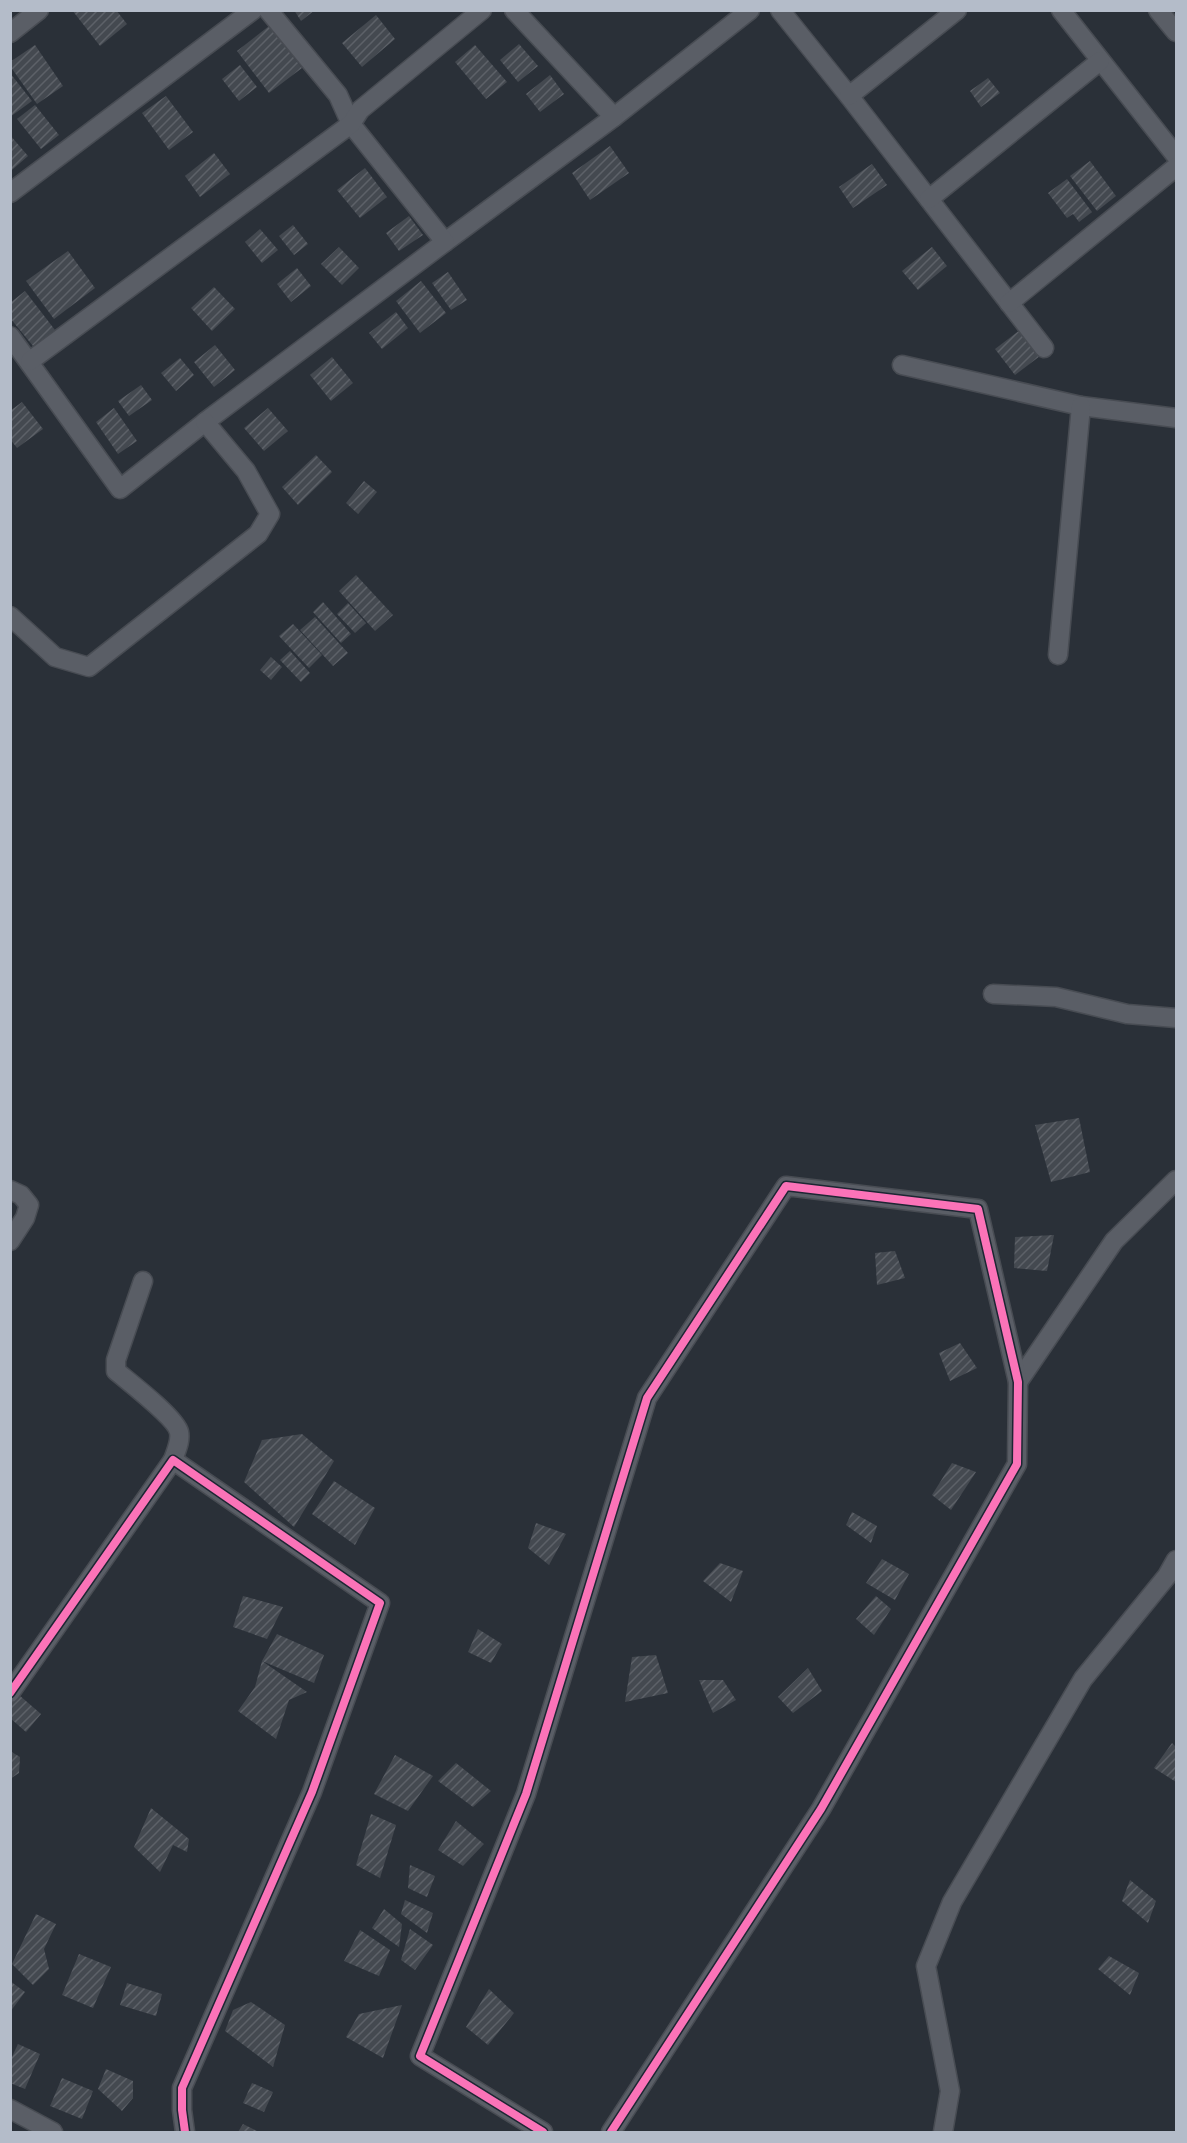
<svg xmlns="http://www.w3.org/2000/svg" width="1187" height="2143" font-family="'Work Sans',sans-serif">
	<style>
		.building { fill: url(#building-hatch) }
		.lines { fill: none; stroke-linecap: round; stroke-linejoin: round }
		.minor-casing { stroke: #484c53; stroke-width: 21 }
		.minor { stroke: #5a5e66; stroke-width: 18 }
		.cycleway-casing { stroke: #1d2633; stroke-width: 11 }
		.cycleway { stroke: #fb73b8; stroke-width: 8 }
	</style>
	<defs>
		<pattern id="building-hatch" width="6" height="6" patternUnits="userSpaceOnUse" patternTransform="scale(1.5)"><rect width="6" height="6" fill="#444950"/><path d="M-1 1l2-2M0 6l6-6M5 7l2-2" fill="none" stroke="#5d6168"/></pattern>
	</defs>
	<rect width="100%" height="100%" fill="#2a3038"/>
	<!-- building -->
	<g class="building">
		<path d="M72 10H116L127 24 100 46Z"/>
		<path d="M294 10H315L301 21Z"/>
		<path d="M376 15 395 39 362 67 342 43Z"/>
		<path d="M269 26 302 68 269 93 237 51Z"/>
		<path d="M519 44 538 66 518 82 500 60Z"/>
		<path d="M35 45 63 86 37 104 10 66V62Z"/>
		<path d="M475 45 507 82 486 99 455 62Z"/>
		<path d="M240 65 257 87 239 101 222 79Z"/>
		<path d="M10 73 32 101 10 117Z"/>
		<path d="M550 75 564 94 540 112 526 94Z"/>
		<path d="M988 78 1000 93 981 107 970 91Z"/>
		<path d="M166 96 193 132 169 150 142 113Z"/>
		<path d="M35 105 59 135 41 149 17 119Z"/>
		<path d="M10 135 28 156 12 170 10 169Z"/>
		<path d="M610 146 629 173 590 200 572 173Z"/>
		<path d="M214 153 230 174 200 197 185 176Z"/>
		<path d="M1090 161 1116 196 1097 211 1070 176Z"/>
		<path d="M872 164 887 185 853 208 839 187Z"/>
		<path d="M365 168 387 197 360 218 337 190Z"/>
		<path d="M1067 179 1092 212 1079 222 1073 214 1067 218 1048 193Z"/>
		<path d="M409 216 423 235 399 251 386 233Z"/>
		<path d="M293 225 308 244 294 255 279 236Z"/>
		<path d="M260 229 278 250 262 263 245 242Z"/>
		<path d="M339 247 359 268 342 285 321 264Z"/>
		<path d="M932 247 947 266 918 290 902 271Z"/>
		<path d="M68 251 95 288 54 319 26 281Z"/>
		<path d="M297 268 311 286 291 302 277 284Z"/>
		<path d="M448 272 467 300 451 310 432 283Z"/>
		<path d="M421 281 446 313 420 333 396 301Z"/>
		<path d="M214 287 235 309 212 331 191 308Z"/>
		<path d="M25 291 55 330 33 346 10 318V303Z"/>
		<path d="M396 312 408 328 382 349 369 333Z"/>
		<path d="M1020 330 1040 356 1015 375 995 349Z"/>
		<path d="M215 345 235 370 214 387 194 362Z"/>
		<path d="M332 357 353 383 331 401 310 375Z"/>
		<path d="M180 358 194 375 176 391 161 373Z"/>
		<path d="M141 385 152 400 129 416 118 401Z"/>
		<path d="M22 402 43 429 17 448 10 439V411Z"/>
		<path d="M114 408 137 441 118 454 96 422Z"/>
		<path d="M268 408 288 431 264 451 244 428Z"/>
		<path d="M316 455 332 472 298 505 282 487Z"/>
		<path d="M364 481 377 492 358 514 346 503Z"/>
		<path d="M356 575 393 615 375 631 339 591Z"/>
		<path d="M323 602 351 634 341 643 313 612Z"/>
		<path d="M348 603 366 623 355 633 337 614Z"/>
		<path d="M315 617 348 653 333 666 300 630Z"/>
		<path d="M293 624 322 655 309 668 279 636Z"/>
		<path d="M290 651 310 673 301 682 280 660Z"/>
		<path d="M271 657 282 667 271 680 260 670Z"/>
		<path d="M1079 1118 1090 1172 1051 1182 1035 1125Z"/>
		<path d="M1054 1235 1047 1271 1014 1268 1015 1237Z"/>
		<path d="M895 1251 905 1278 877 1285 875 1253Z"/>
		<path d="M960 1343 977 1368 950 1381 939 1353Z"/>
		<path d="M302 1434 334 1461 294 1527 244 1482 262 1440Z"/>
		<path d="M952 1463 976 1472 951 1510 932 1495Z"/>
		<path d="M334 1481 375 1508 355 1545 312 1514Z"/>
		<path d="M852 1512 877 1526 871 1543 846 1525Z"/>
		<path d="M536 1523 566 1534 549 1565 528 1548Z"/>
		<path d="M882 1559 909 1574 895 1600 866 1583Z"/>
		<path d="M720 1563 743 1571 731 1602 703 1581Z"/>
		<path d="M243 1596 283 1607 267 1639 233 1627Z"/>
		<path d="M876 1596 891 1609 874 1635 856 1619Z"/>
		<path d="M478 1629 502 1644 491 1663 468 1652Z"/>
		<path d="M277 1634 324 1655 314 1683 262 1661 307 1692 289 1700 276 1739 238 1711 255 1687 262 1661Z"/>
		<path d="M656 1655 668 1693 625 1702 632 1657Z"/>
		<path d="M808 1668 822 1691 793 1713 778 1697Z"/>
		<path d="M699 1680H723L736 1700 713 1713Z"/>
		<path d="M19 1695 41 1714 26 1732 10 1718V1704Z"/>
		<path d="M1172 1743 1176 1747V1782L1154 1768Z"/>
		<path d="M10 1751 20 1757 19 1773 10 1779Z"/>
		<path d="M395 1755 433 1776 408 1811 374 1794Z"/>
		<path d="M456 1763 491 1791 473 1807 438 1781Z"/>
		<path d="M151 1808 189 1839 187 1852 173 1845 160 1872 134 1847Z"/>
		<path d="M371 1814 396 1825 380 1878 356 1865Z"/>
		<path d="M456 1821 484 1844 463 1866 438 1850Z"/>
		<path d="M410 1865 435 1876 427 1897 408 1888Z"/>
		<path d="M1130 1880 1156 1901 1148 1923 1122 1901Z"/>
		<path d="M405 1900 433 1913 427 1933 401 1914Z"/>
		<path d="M384 1909 402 1924 399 1947 372 1928Z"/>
		<path d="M36 1914 56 1924 44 1949 49 1969 33 1985 12 1964Z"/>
		<path d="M410 1929 433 1945 415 1970 401 1960Z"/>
		<path d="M360 1930 390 1950 379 1976 344 1961Z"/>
		<path d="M79 1954 111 1967 93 2008 62 1995Z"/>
		<path d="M1109 1956 1139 1973 1130 1995 1098 1969Z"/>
		<path d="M10 1981 25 1992 10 2012Z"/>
		<path d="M127 1983 162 1994 156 2016 120 2005Z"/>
		<path d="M489 1989 514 2013 488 2045 466 2027Z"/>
		<path d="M251 2002 285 2025 273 2067 225 2031 233 2010Z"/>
		<path d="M402 2005 383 2058 346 2037 359 2014Z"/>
		<path d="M18 2044 40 2054 25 2089 10 2083V2061Z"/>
		<path d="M106 2069 133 2081V2098L122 2111 98 2089Z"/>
		<path d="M62 2078 93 2091 82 2119 50 2106Z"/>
		<path d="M252 2083 273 2092 264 2112 243 2103Z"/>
		<path d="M243 2124 259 2132H238Z"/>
	</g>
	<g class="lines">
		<defs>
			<g id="minor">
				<path d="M780 10 849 96 1044 348"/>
				<path d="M1061 10 1176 156"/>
				<path d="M1158 10 1176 32"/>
				<path d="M10 33 39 10"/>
				<path d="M849 96 957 10"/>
				<path d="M614 117 750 10"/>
				<path d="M10 193 253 10"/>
				<path d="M929 199 1100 61"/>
				<path d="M445 242 614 117 514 10"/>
				<path d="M1009 303 1176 167"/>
				<path d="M10 336 120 489 205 422 445 242 351 124 338 95 268 10"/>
				<path d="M30 361 351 124 360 110 482 10"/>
				<path d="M902 365 1081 406 1176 418"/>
				<path d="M10 616 55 657 89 667 258 534 270 514 246 471 205 422"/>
				<path d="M1058 655 1081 406"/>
				<path d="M993 994 1056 997 1127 1014 1176 1018"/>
				<path d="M10 1190 21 1195 29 1205 25 1218 10 1241"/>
				<path d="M143 1281 116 1360V1371C129 1382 176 1418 179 1432 181 1441 176 1451 173 1460"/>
				<path d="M1018 1382 1114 1241 1176 1180"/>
				<path d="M10 1693 173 1460 380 1603 312 1792 182 2088V2110L185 2132"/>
				<path d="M10 2109 53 2132"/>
				<path d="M543 2132 420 2056 526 1794 647 1398 786 1186 978 1209 1018 1382 1017 1464 821 1809 611 2132"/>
				<path d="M943 2132 950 2091 926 1966 952 1902 1083 1679 1167 1576 1176 1560"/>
			</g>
		</defs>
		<!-- minor casing -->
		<use href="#minor" class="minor-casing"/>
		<!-- minor -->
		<use href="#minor" class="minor"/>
		<defs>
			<g id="cycleway">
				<path d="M10 1693 173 1460 380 1603 312 1792 182 2088V2110L185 2132"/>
				<path d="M543 2132 420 2056 526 1794 647 1398 786 1186 978 1209 1018 1382 1017 1464 821 1809 611 2132"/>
			</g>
		</defs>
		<!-- cycleway casing -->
		<use href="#cycleway" class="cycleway-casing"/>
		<!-- cycleway -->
		<use href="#cycleway" class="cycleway"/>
	</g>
	<!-- border -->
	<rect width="1187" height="2143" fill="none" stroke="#b4bcc9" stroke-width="24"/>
</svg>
